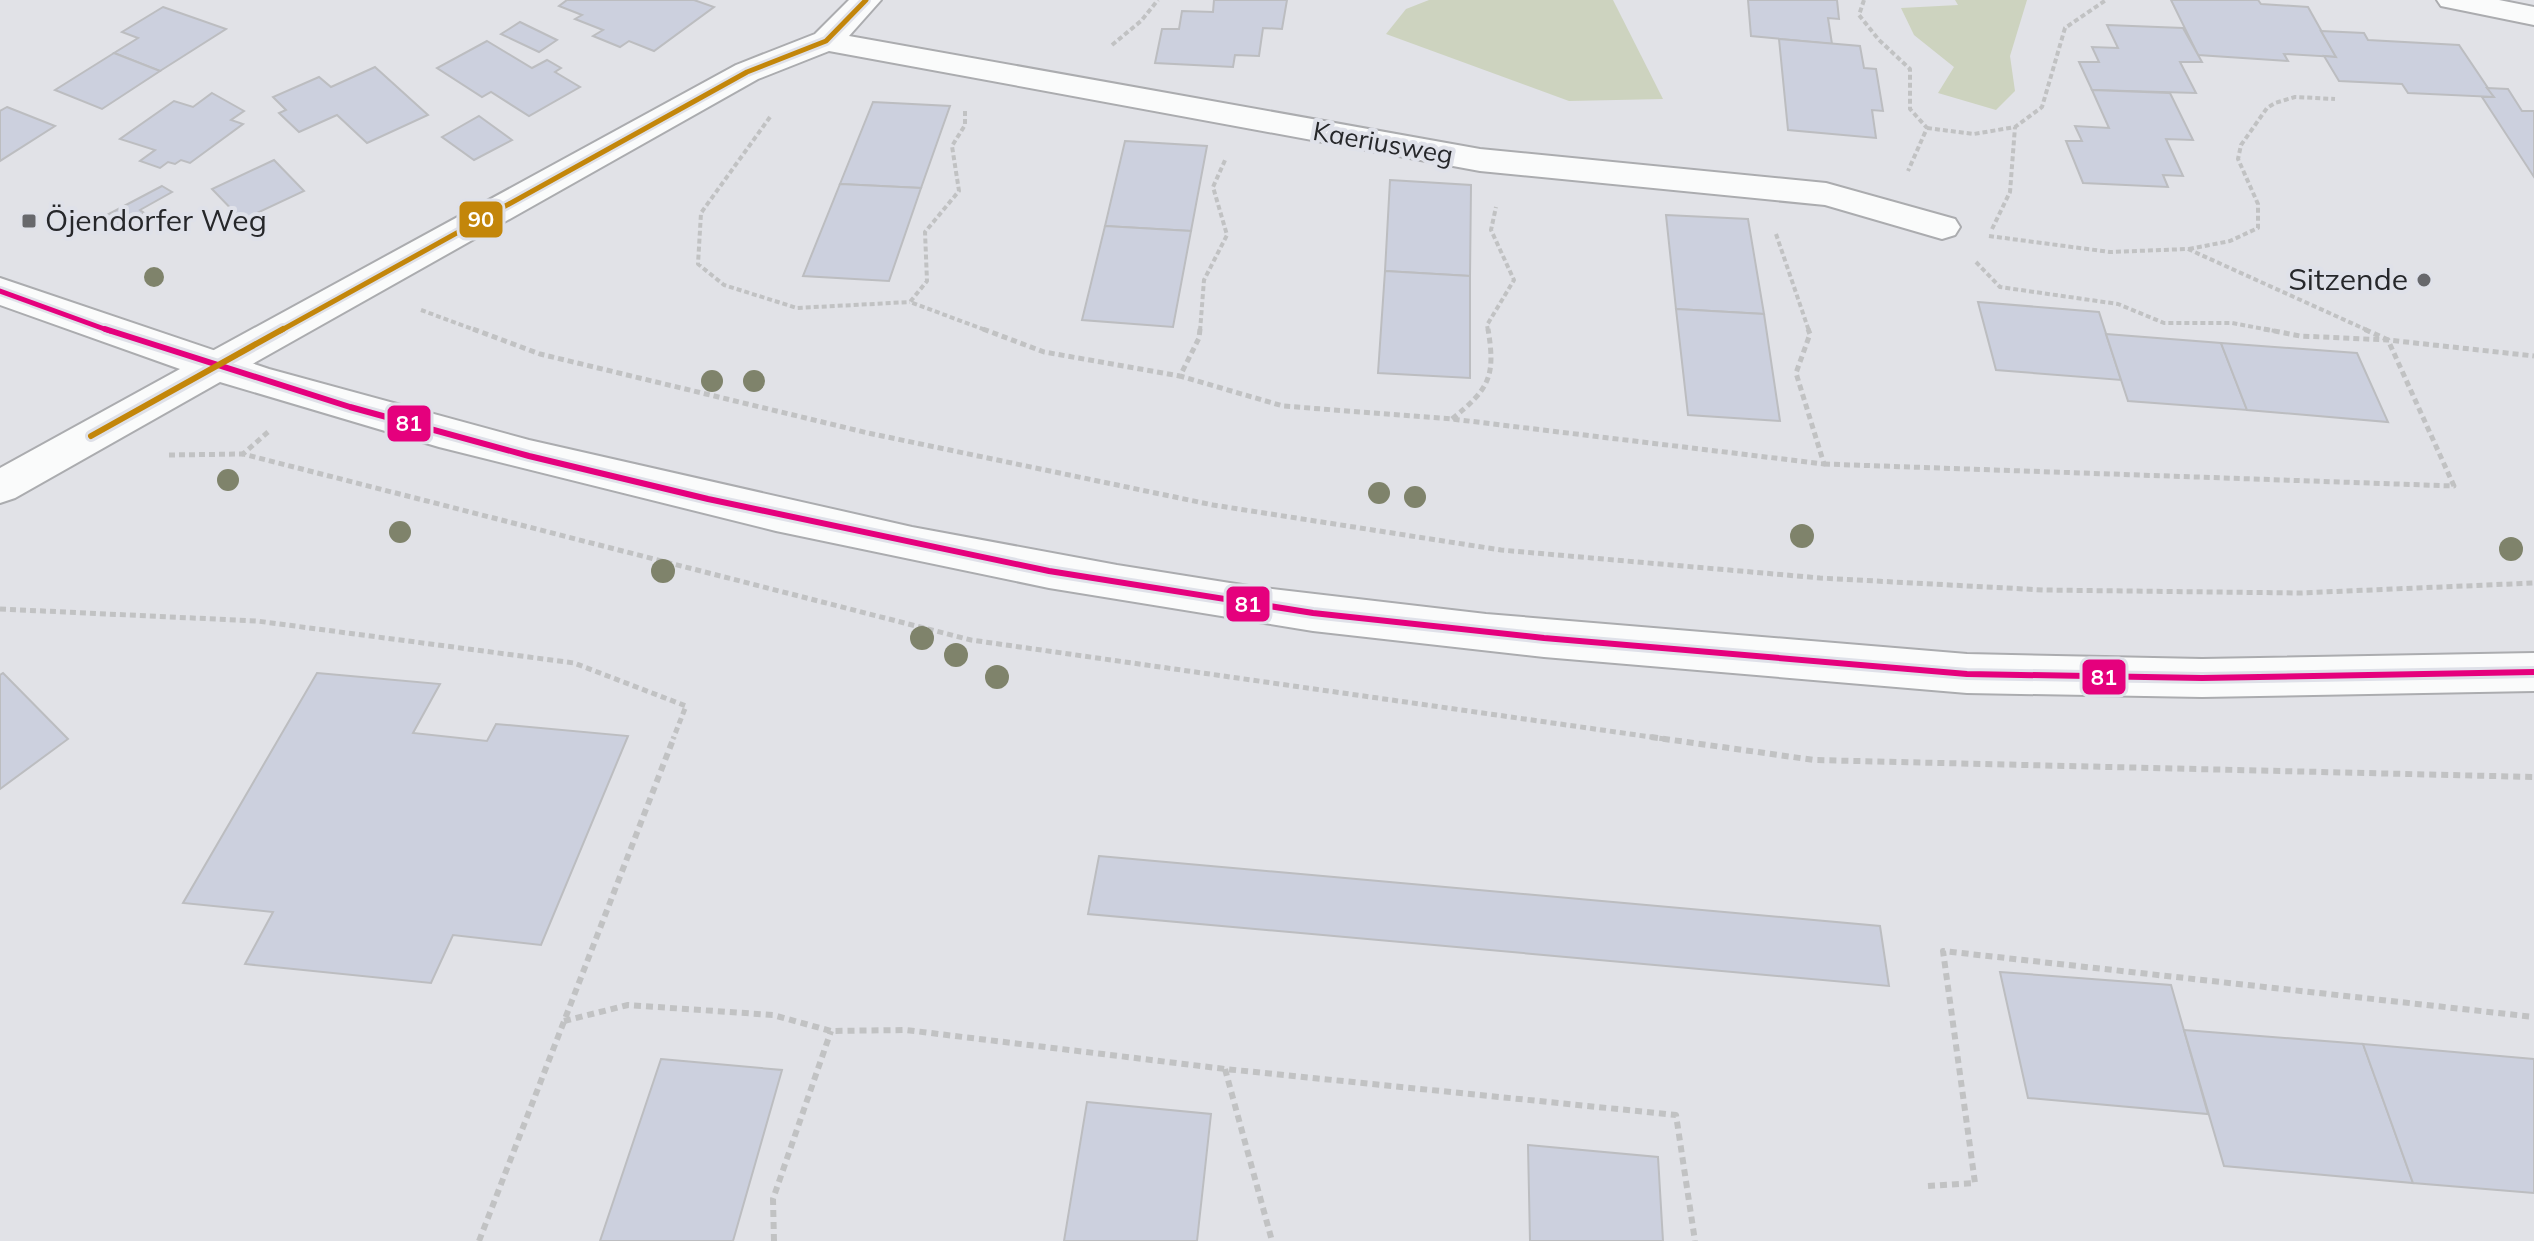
<svg xmlns="http://www.w3.org/2000/svg" width="2534" height="1241" font-family="Mulish,sans-serif">
	<style>
		.green { fill: #cdd3bf }
		.building { fill: #ccd0de; stroke: #bcbdc0; stroke-width: 2 }
		.lines { fill: none; stroke-linecap: round; stroke-linejoin: round }
		.street-casing { stroke: #abacaf; stroke-width: 4 }
		.secondary-casing { stroke: #abacaf; stroke-width: 4 }
		.path-far2 { stroke: #c1c2c3; stroke-width: 4; stroke-dasharray: 5 3; stroke-linecap: butt }
		.path-far1 { stroke: #c1c2c3; stroke-width: 5; stroke-dasharray: 6 4; stroke-linecap: butt }
		.path { stroke: #c1c2c3; stroke-width: 6; stroke-dasharray: 7 5; stroke-linecap: butt }
		.street { fill: #fafbfb; fill-rule: evenodd }
		.secondary { fill: #fafbfb; fill-rule: evenodd }
		.bus-1-far1-casing { stroke: #dfe1e9; stroke-width: 10 }
		.bus-1-casing { stroke: #dfe1e9; stroke-width: 12 }
		.bus-2-far1-casing { stroke: #dfe1e9; stroke-width: 10 }
		.bus-2-casing { stroke: #dfe1e9; stroke-width: 12 }
		.bus-1-far1 { stroke: #e5007d; stroke-width: 5 }
		.bus-1 { stroke: #e5007d; stroke-width: 6 }
		.bus-2-far1 { stroke: #c3860a; stroke-width: 5 }
		.bus-2 { stroke: #c3860a; stroke-width: 6 }
		.tree { fill: #7f836b }
		.poi-dot { fill: #67686c; stroke: #dfe1e9; stroke-width: 3 }
		.labels { text-anchor: middle; stroke-width: 8; stroke-linejoin: round; paint-order: stroke }
		.far-street-label { font-size: 26px; fill: #26272a; stroke: #dfe1e9 }
		.poi-label { font-size: 30px; fill: #26272a; stroke: #dfe1e9; text-anchor: start }
		.line-badge { stroke: #dfe1e9; stroke-width: 3 }
		.badge-label { font-size: 22px; text-anchor: middle; font-weight: bold; fill: #fff }
	</style>
	<rect width="100%" height="100%" fill="#e1e2e7"/>
	<!-- green -->
	<g class="green">
		<path d="M1429 0H1613L1663 99 1569 101 1386 34 1406 9Z"/>
		<path d="M1955 0H2027L2010 56 2015 91 1996 110 1938 93 1954 67 1914 35 1901 8 1958 5Z"/>
	</g>
	<!-- building -->
	<g class="building">
		<path d="M567 0H694L714 7 654 51 629 41 620 47 593 36 603 30 575 19 582 15 559 6Z"/>
		<path d="M1214 0H1287L1282 29 1263 28 1259 56 1235 55 1233 67 1155 63 1162 29H1179L1182 11 1213 12Z"/>
		<path d="M1748 0H1837L1839 19 1828 18 1832 44 1751 36Z"/>
		<path d="M2171 0H2258L2261 4 2308 7 2336 57 2284 54 2288 61 2198 55Z"/>
		<path d="M163 7 226 29 160 71 114 53 138 38 122 32Z"/>
		<path d="M520 22 557 40 539 52 501 34Z"/>
		<path d="M2107 25 2183 28 2202 62H2180L2196 93 2092 90 2079 62H2099L2092 47 2118 48Z"/>
		<path d="M2321 31 2364 33 2368 40 2459 45 2494 97 2408 93 2402 84 2339 81 2324 56 2336 57Z"/>
		<path d="M1779 39 1860 46 1864 68 1876 69 1883 111 1872 110 1876 138 1788 130Z"/>
		<path d="M487 41 532 68 547 60 561 68 555 72 580 87 529 116 491 92 482 97 437 68Z"/>
		<path d="M114 53 160 71 102 109 55 90Z"/>
		<path d="M375 67 428 115 367 143 337 115 299 132 279 113 286 110 273 97 319 77 331 87Z"/>
		<path d="M2487 88 2508 89 2522 111H2534V177L2482 97H2494Z"/>
		<path d="M2092 90 2170 93 2193 140 2166 139 2183 176 2163 175 2168 187 2083 183 2066 141H2082L2075 126 2109 128Z"/>
		<path d="M212 93 244 111 231 120 243 124 190 163 181 160 175 164 168 162 160 168 140 161 155 150 120 139 174 101 193 107Z"/>
		<path d="M873 102 950 106 921 188 840 184Z"/>
		<path d="M7 107 55 126 0 161V111Z"/>
		<path d="M479 116 512 140 474 160 442 137Z"/>
		<path d="M1125 141 1207 146 1191 231 1105 226Z"/>
		<path d="M274 160 304 191 242 220 212 189Z"/>
		<path d="M1390 180 1471 185 1470 276 1385 271Z"/>
		<path d="M840 184 921 188 889 281 803 276Z"/>
		<path d="M162 186 172 192 140 210 144 213 119 227 105 216Z"/>
		<path d="M1666 215 1748 219 1764 314 1676 309Z"/>
		<path d="M1105 226 1191 231 1173 327 1082 320Z"/>
		<path d="M1385 271 1470 276V378L1378 373Z"/>
		<path d="M1978 302 2099 312 2121 380 1996 370Z"/>
		<path d="M1676 309 1764 314 1780 421 1688 415Z"/>
		<path d="M2106 334 2221 343 2247 410 2128 401Z"/>
		<path d="M2221 343 2357 353 2388 422 2247 410Z"/>
		<path d="M3 673 68 739 0 789V675Z"/>
		<path d="M317 673 440 684 413 733 487 741 496 724 628 736 541 945 453 935 431 983 245 964 273 912 183 903Z"/>
		<path d="M1099 856 1880 926 1889 986 1088 914Z"/>
		<path d="M2000 972 2171 985 2208 1114 2028 1098Z"/>
		<path d="M2184 1030 2363 1044 2413 1183 2224 1166Z"/>
		<path d="M2363 1044 2534 1059V1193L2413 1183Z"/>
		<path d="M661 1059 782 1070 733 1241H600Z"/>
		<path d="M1087 1102 1211 1114 1197 1241H1064Z"/>
		<path d="M1528 1145 1658 1157 1663 1241H1530Z"/>
	</g>
	<g class="lines">
		<defs>
			<g id="street">
				<path d="M849 0H881L849 36 1480 149 1826 183 1955 219 1960 227 1955 235 1942 239 1825 205 1480 171 829 51 758 79 231 376 217 380 203 376 198 366 203 356 736 65 815 34Z"/>
				<path d="M2437 0H2499L2534 7V25L2441 6Z"/>
			</g>
			<path id="secondary" d="M0 278 269 369 529 440 912 527 1117 565 1255 587 1486 614 1967 654 2202 659 2534 653V691L2202 697 1967 693 1544 657 1313 631 1049 588 776 531 439 447 220 382 15 498 0 503V468L180 369 0 305Z"/>
		</defs>
		<!-- street casing -->
		<use href="#street" class="street-casing"/>
		<!-- secondary casing -->
		<use href="#secondary" class="secondary-casing"/>
		<!-- path-far2 -->
		<g class="path-far2">
			<path d="M1864 0 1859 15 1879 40 1910 69V109L1927 128 1908 171"/>
			<path d="M1112 45 1141 21 1158 0"/>
			<path d="M965 111V125L952 146 959 191 925 232 927 281 910 302 988 331"/>
			<path d="M770 117 701 213 698 264 724 285 797 308 910 302"/>
			<path d="M1927 128 1974 134 2015 127 2042 107 2065 28 2106 0"/>
			<path d="M1992 229 2010 192 2015 127"/>
			<path d="M1776 234 1809 331"/>
			<path d="M1989 236 2110 252 2188 249 2369 331"/>
			<path d="M2189 249 2230 241 2258 228V204L2238 159 2241 145 2267 108 2275 103 2295 97 2335 99"/>
			<path d="M1976 262 2000 287 2118 304 2164 323H2232L2275 331"/>
			<path d="M421 310 478 331"/>
			<path d="M1200 331 1204 280 1227 235 1213 187 1226 158"/>
			<path d="M1488 331 1487 325 1514 280 1491 230 1496 207"/>
		</g>
		<!-- path-far1 -->
		<g class="path-far1">
			<path d="M473 329 540 354 868 433 1213 505 1501 550 1820 578 2043 590 2300 593 2534 583"/>
			<path d="M983 329 1044 352 1180 376"/>
			<path d="M1200 329 1199 338 1180 376 1283 406 1452 419 1824 464 1796 373 1810 334 1808 329"/>
			<path d="M2264 329 2300 336 2388 340 2534 356"/>
			<path d="M1452 419C1489 389 1496 377 1488 329"/>
			<path d="M268 432 243 454 971 640 1665 739"/>
			<path d="M169 455 243 454"/>
			<path d="M1824 464 2454 486 2388 340 2364 329"/>
			<path d="M0 609 257 621 574 663 686 706 673 739"/>
		</g>
		<!-- path -->
		<g class="path">
			<path d="M1651 737 1814 760 2534 777"/>
			<path d="M564 1021 628 1005 773 1015 831 1031 906 1030 1225 1069 1676 1115 1695 1241"/>
			<path d="M1225 1069 1272 1241"/>
			<path d="M1928 1186 1975 1183 1943 951 2534 1017"/>
			<path d="M479 1241 674 737"/>
			<path d="M774 1241 773 1199 831 1031"/>
		</g>
		<!-- street -->
		<use href="#street" class="street"/>
		<!-- secondary -->
		<use href="#secondary" class="secondary"/>
		<defs>
			<path id="bus-1-far1" d="M0 291 110 331"/>
			<path id="bus-1" d="M105 329 350 407 529 456 708 499 1049 571 1313 613 1544 638 1967 674 2202 678 2534 672"/>
			<path id="bus-2-far1" d="M280 331 747 72 826 41 866 0"/>
			<path id="bus-2" d="M91 436 283 329"/>
		</defs>
		<!-- bus-1-far1 casing -->
		<use href="#bus-1-far1" class="bus-1-far1-casing"/>
		<!-- bus-1 casing -->
		<use href="#bus-1" class="bus-1-casing"/>
		<!-- bus-2-far1 casing -->
		<use href="#bus-2-far1" class="bus-2-far1-casing"/>
		<!-- bus-2 casing -->
		<use href="#bus-2" class="bus-2-casing"/>
		<!-- bus-1-far1 -->
		<use href="#bus-1-far1" class="bus-1-far1"/>
		<!-- bus-1 -->
		<use href="#bus-1" class="bus-1"/>
		<!-- bus-2-far1 -->
		<use href="#bus-2-far1" class="bus-2-far1"/>
		<!-- bus-2 -->
		<use href="#bus-2" class="bus-2"/>
	</g>
	<!-- trees -->
	<g class="tree">
		<circle cx="154" cy="277" r="10"/>
		<circle cx="712" cy="381" r="11"/>
		<circle cx="754" cy="381" r="11"/>
		<circle cx="228" cy="480" r="11"/>
		<circle cx="1379" cy="493" r="11"/>
		<circle cx="1415" cy="497" r="11"/>
		<circle cx="400" cy="532" r="11"/>
		<circle cx="1802" cy="536" r="12"/>
		<circle cx="2511" cy="549" r="12"/>
		<circle cx="663" cy="571" r="12"/>
		<circle cx="922" cy="638" r="12"/>
		<circle cx="956" cy="655" r="12"/>
		<circle cx="997" cy="677" r="12"/>
	</g>
	<!-- markers -->
	<g class="poi-dot">
		<rect x="21" y="213" width="16" height="16" rx="4"/>
		<circle cx="2424" cy="280" r="8"/>
	</g>
	<g class="labels">
		<!-- far-street labels -->
		<g class="far-street-label">
			<text transform="translate(1383 143) rotate(10)" y="9">Kaeriusweg</text>
		</g>
		<!-- poi labels -->
		<g class="poi-label">
			<text x="45" y="231">Öjendorfer Weg</text>
			<text x="2408" y="290" text-anchor="end">Sitzende</text>
		</g>
	</g>
	<g class="line-badge">
		<rect x="458" y="200" width="46" height="39" rx="8" fill="#c3860a"/>
		<rect x="386" y="404" width="46" height="39" rx="8" fill="#e5007d"/>
		<rect x="1225" y="585" width="46" height="38" rx="8" fill="#e5007d"/>
		<rect x="2081" y="658" width="46" height="38" rx="8" fill="#e5007d"/>
	</g>
	<g class="badge-label">
		<text x="481" y="227">90</text>
		<text x="409" y="431">81</text>
		<text x="1248" y="612">81</text>
		<text x="2104" y="685">81</text>
	</g>
</svg>
